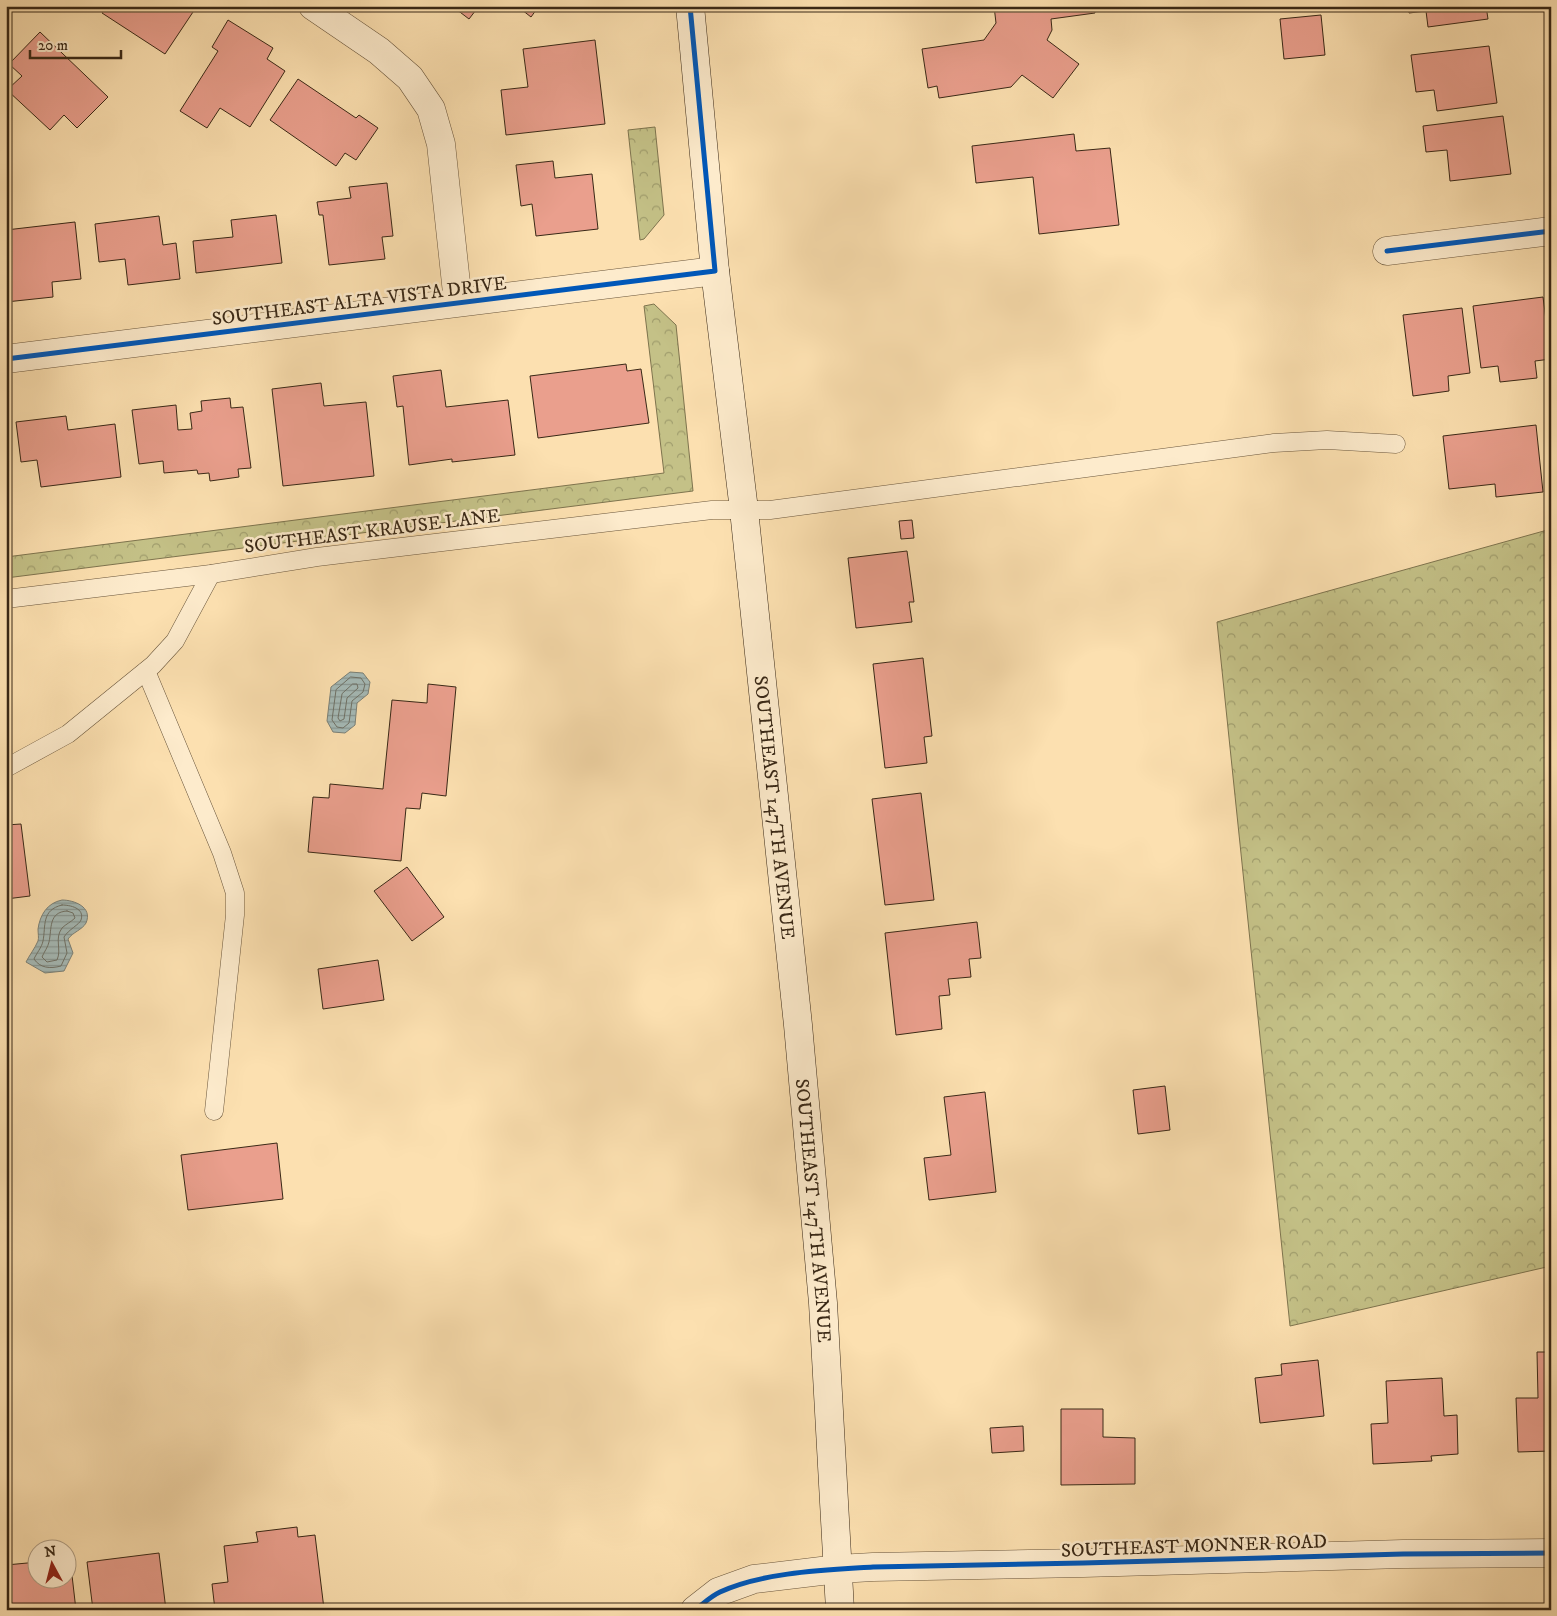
<svg xmlns="http://www.w3.org/2000/svg" width="1557" height="1616" font-family="'IM FELL DW Pica',serif">
	<style>
		.forest { fill: url(#forest-crowns); stroke: #7e744e }
		.water { fill: url(#water-rules); stroke: #7a8077 }
		.lines { fill: none; stroke-linecap: round; stroke-linejoin: round }
		.shore { stroke: #6f7166; stroke-width: 1 }
		.building { fill: #ea9f8d; stroke: #392816 }
		.service-casing { stroke: #6a563c; stroke-width: 19 }
		.minor-casing { stroke: #6a563c; stroke-width: 29 }
		.tertiary-casing { stroke: #6a563c; stroke-width: 29 }
		.secondary-casing { stroke: #392816; stroke-width: 29 }
		.service { stroke: #fdebcc; stroke-width: 18 }
		.minor { stroke: #fdebcc; stroke-width: 28 }
		.tertiary { stroke: #fdebcc; stroke-width: 28 }
		.secondary { stroke: #fdebcc; stroke-width: 28 }
		.cycleway-casing { stroke: #fdebcc; stroke-width: 8 }
		.cycleway { stroke: #0057b8; stroke-width: 5 }
		.labels { text-anchor: middle; stroke-width: 5; stroke-linejoin: round; paint-order: stroke }
		.street-label { font-size: 19px; fill: #392816; stroke: #fdebcc }
	</style>
	<defs>
		<pattern id="forest-crowns" width="20" height="18" patternUnits="userSpaceOnUse" patternTransform="scale(1.25)"><rect width="20" height="18" fill="#c4c187"/><path d="M2 6a3 3 0 1 1 6 0M12 15a3 3 0 1 1 6 0" fill="none" stroke="#a09d6d"/></pattern>
		<pattern id="water-rules" width="6" height="5" patternUnits="userSpaceOnUse" patternTransform="scale(1.25)"><rect width="6" height="5" fill="#a5bab7"/><path d="M0 2.5h6" fill="none" stroke="#879794"/></pattern>
	</defs>
	<rect width="100%" height="100%" fill="#fce0b0"/>
	<filter id="stains"><feTurbulence type="fractalNoise" baseFrequency=".004" numOctaves="4"/><feColorMatrix values="0 0 0 0 .2 0 0 0 0 .09 0 0 0 0 .02 0 0 0 .5 -.17"/></filter>
	<radialGradient id="worn" r=".72"><stop offset=".6" stop-color="#630" stop-opacity="0"/><stop offset="1" stop-color="#630" stop-opacity=".3"/></radialGradient>
	<!-- forest -->
	<g class="forest">
		<path d="M655 127 664 215 644 239 640 240 628 130Z"/>
		<path d="M654 304 676 325 693 491 6 578V557L664 473 644 306Z"/>
		<path d="M1551 529V1266L1290 1326 1217 622Z"/>
	</g>
	<!-- water -->
	<g class="water">
		<path d="M350 672 363 673 370 682 368 694 357 703 355 725 345 733 333 732 327 721 331 687Z"/>
		<path d="M62 900C74 900 93 907 86 923 82 930 73 932 68 939L73 953 64 971 45 973 26 962C29 956 35 948 38 941 39 938 38 933 38 929 40 915 47 903 62 900Z"/>
	</g>
	<g class="lines">
		<!-- shore -->
		<g class="shore">
			<path d="M351 677 361 678 365 684 363 692 352 701 349 723 343 728 337 727 332 720 336 690Z"/>
			<path d="M353 684H357L358 688 347 698 344 719 340 721 338 718 342 694Z"/>
			<path d="M62 905C70 905 85 908 81 920 80 924 68 930 64 937L67 953 61 966C50 969 40 968 34 959 36 954 42 947 43 941 46 926 41 910 62 905Z"/>
			<path d="M67 911 73 913 75 918C71 922 66 924 62 928 54 939 62 949 57 960L47 962 42 957C44 952 48 947 49 942 52 929 48 912 67 911Z"/>
		</g>
	</g>
	<!-- building -->
	<g class="building">
		<path d="M107 6H191L195 9 165 54 102 13Z"/>
		<path d="M452 6H479L469 19Z"/>
		<path d="M517 6H539L531 17Z"/>
		<path d="M994 6H1094L1095 13 1051 19 1052 30 1047 40 1079 64 1053 98 1022 75 1011 87 939 98 937 86 928 88 922 49 984 40 996 23Z"/>
		<path d="M1408 6H1486L1488 19 1428 27 1426 11 1409 13Z"/>
		<path d="M1321 15 1325 55 1284 59 1280 19Z"/>
		<path d="M228 20 273 48 267 59 285 71 250 127 220 108 207 128 180 111 218 51 212 47Z"/>
		<path d="M40 32 108 97 77 128 64 115 50 130 7 90 22 76 9 64Z"/>
		<path d="M595 40 605 124 506 135 501 90 528 87 523 49Z"/>
		<path d="M1489 46 1497 103 1437 111 1434 90 1416 92 1411 55Z"/>
		<path d="M298 79 356 118 359 115 378 128 356 160 345 153 336 166 270 120Z"/>
		<path d="M6 112H9L11 155H6Z"/>
		<path d="M1503 116 1511 174 1450 181 1447 150 1426 152 1423 126Z"/>
		<path d="M1074 134 1076 151 1110 148 1119 225 1039 234 1033 177 976 183 972 146Z"/>
		<path d="M553 161 555 178 592 174 598 229 536 236 532 204 521 206 516 165Z"/>
		<path d="M387 183 393 236 382 237 385 259 329 265 323 215H319L317 202 351 198 349 187Z"/>
		<path d="M276 215 282 263 196 273 193 241 233 237 231 220Z"/>
		<path d="M159 216 163 245 176 243 180 279 128 285 125 259 99 262 95 224Z"/>
		<path d="M75 222 81 279 52 282 53 297 6 302V230Z"/>
		<path d="M1543 297 1551 359 1535 361 1537 378 1500 382 1498 366 1481 368 1473 306Z"/>
		<path d="M1462 308 1470 373 1448 376 1449 391 1413 396 1403 315Z"/>
		<path d="M626 364 627 371 641 369 649 423 538 438 530 376Z"/>
		<path d="M441 370 446 407 508 400 515 455 452 462V459L409 465 403 406 397 407 393 376Z"/>
		<path d="M321 383 324 406 366 402 374 476 283 486 272 389Z"/>
		<path d="M230 398 231 408 243 407 251 468 238 469 239 477 210 481 209 473 198 474 197 470 164 473 163 461 139 464 132 410 176 405 178 430 192 429 190 413 202 411 201 401Z"/>
		<path d="M66 416 68 430 115 424 121 477 41 487 37 460 21 462 16 422Z"/>
		<path d="M1536 425 1543 492 1496 497 1495 484 1449 489 1443 436Z"/>
		<path d="M912 520 914 538 901 539 899 521Z"/>
		<path d="M907 551 914 602H909L912 622 856 628 848 558Z"/>
		<path d="M923 658 932 736 924 737 927 763 885 768 873 664Z"/>
		<path d="M428 684 456 687 446 796 422 793 420 809 406 808 401 861 308 852 313 797 329 798 330 784 383 789 392 700 427 703Z"/>
		<path d="M921 793 934 900 885 905 872 799Z"/>
		<path d="M21 824 30 896 6 899V825Z"/>
		<path d="M407 867 444 917 412 941 374 891Z"/>
		<path d="M977 922 981 958 969 959 971 977 948 979 950 995 939 996 942 1029 896 1035 885 933Z"/>
		<path d="M378 960 384 1000 323 1009 318 969Z"/>
		<path d="M1165 1086 1170 1130 1138 1134 1133 1090Z"/>
		<path d="M985 1092 996 1192 929 1200 924 1158 951 1155 944 1097Z"/>
		<path d="M277 1143 283 1199 188 1210 181 1155Z"/>
		<path d="M1537 1352H1551V1451L1518 1452 1516 1398H1538Z"/>
		<path d="M1318 1360 1324 1416 1260 1423 1255 1378 1282 1375 1281 1364Z"/>
		<path d="M1442 1378 1444 1416 1457 1415 1458 1454 1431 1456 1432 1461 1373 1464 1371 1424 1388 1423 1386 1381Z"/>
		<path d="M1061 1409H1103V1437L1135 1438V1484L1061 1485Z"/>
		<path d="M1023 1426 1024 1451 992 1453 990 1428Z"/>
		<path d="M297 1527 298 1537 315 1535 324 1609 215 1610 212 1584 228 1582 224 1546 258 1542 256 1532Z"/>
		<path d="M159 1553 166 1610H93L87 1562Z"/>
		<path d="M68 1558H70L76 1610H6V1565L38 1562V1578H68Z"/>
	</g>
	<g class="lines">
		<defs>
			<g id="service">
				<path d="M6 599 211 574 317 557 712 510H770L1274 443 1327 440 1396 444"/>
				<path d="M146 671 222 853 235 893V915L214 1111"/>
				<path d="M6 768 68 734 153 665 175 641 211 574"/>
			</g>
			<g id="minor">
				<path d="M313 6 379 51 410 78 431 109 441 144 458 302"/>
				<path d="M1387 251 1551 231"/>
				<path d="M6 359 715 271"/>
				<path d="M695 1610 718 1592 754 1579 838 1569"/>
			</g>
			<path id="tertiary" d="M838 1569 873 1567 1083 1563 1403 1554 1551 1553"/>
			<g id="secondary">
				<path id="s1" d="M690 6 715 271 744 510 798 1025 823 1303 840 1610"/>
			</g>
		</defs>
		<!-- service casing -->
		<use href="#service" class="service-casing"/>
		<!-- minor casing -->
		<use href="#minor" class="minor-casing"/>
		<!-- tertiary casing -->
		<use href="#tertiary" class="tertiary-casing"/>
		<!-- secondary casing -->
		<use href="#secondary" class="secondary-casing"/>
		<!-- service -->
		<use href="#service" class="service"/>
		<!-- minor -->
		<use href="#minor" class="minor"/>
		<!-- tertiary -->
		<use href="#tertiary" class="tertiary"/>
		<!-- secondary -->
		<use href="#secondary" class="secondary"/>
		<defs>
			<g id="cycleway">
				<path d="M1387 251 1551 231"/>
				<path d="M6 359 715 271 690 6"/>
				<path d="M695 1610C703 1604 711 1596 720 1592 763 1572 826 1570 873 1567L1083 1563 1403 1554 1551 1553"/>
			</g>
		</defs>
		<!-- cycleway casing -->
		<use href="#cycleway" class="cycleway-casing"/>
		<!-- cycleway -->
		<use href="#cycleway" class="cycleway"/>
	</g>
	<g class="labels">
		<!-- street labels -->
		<g class="street-label">
			<text transform="translate(359 300) rotate(-7)" y="7">SOUTHEAST ALTA VISTA DRIVE</text>
			<text transform="translate(372 530) rotate(-7)" y="7">SOUTHEAST KRAUSE LANE</text>
			<text dy="7" stroke="none"><textPath href="#s1" startOffset="806">SOUTHEAST 147TH AVENUE</textPath></text>
			<text dy="7" stroke="none"><textPath href="#s1" startOffset="1211">SOUTHEAST 147TH AVENUE</textPath></text>
			<text transform="translate(1194 1545) rotate(-2)" y="7">SOUTHEAST MONNER ROAD</text>
		</g>
	</g>
	<!-- margin -->
	<rect width="1557" height="1616" fill="none" stroke="#fce0b0" stroke-width="25"/>
	<rect x="8" y="8" width="1542" height="1601" fill="none" stroke="#392816" stroke-width="2.5"/>
	<rect x="12" y="12" width="1532" height="1591" fill="none" stroke="#392816"/>
	<!-- north arrow -->
	<g transform="translate(52 1564) rotate(353)"><circle r="24" fill="#fdebcc" stroke="#af9d83"/>
	<path d="M0-4L9 19L0 12L-9 19Z" fill="#8f2418"/>
	<text y="-8" font-size="14" font-weight="bold" text-anchor="middle" fill="#392816">N</text>
	</g>
	<!-- scale -->
	<path d="M30 50v8h91v-8" fill="none" stroke="#392816" stroke-width="2.5"/>
	<text x="38" y="50" font-size="15" fill="#392816" stroke="#fdebcc" stroke-width="4" paint-order="stroke">20 m</text>
	<rect width="100%" height="100%" filter="url(#stains)"/>
	<rect width="100%" height="100%" fill="url(#worn)"/>
</svg>
